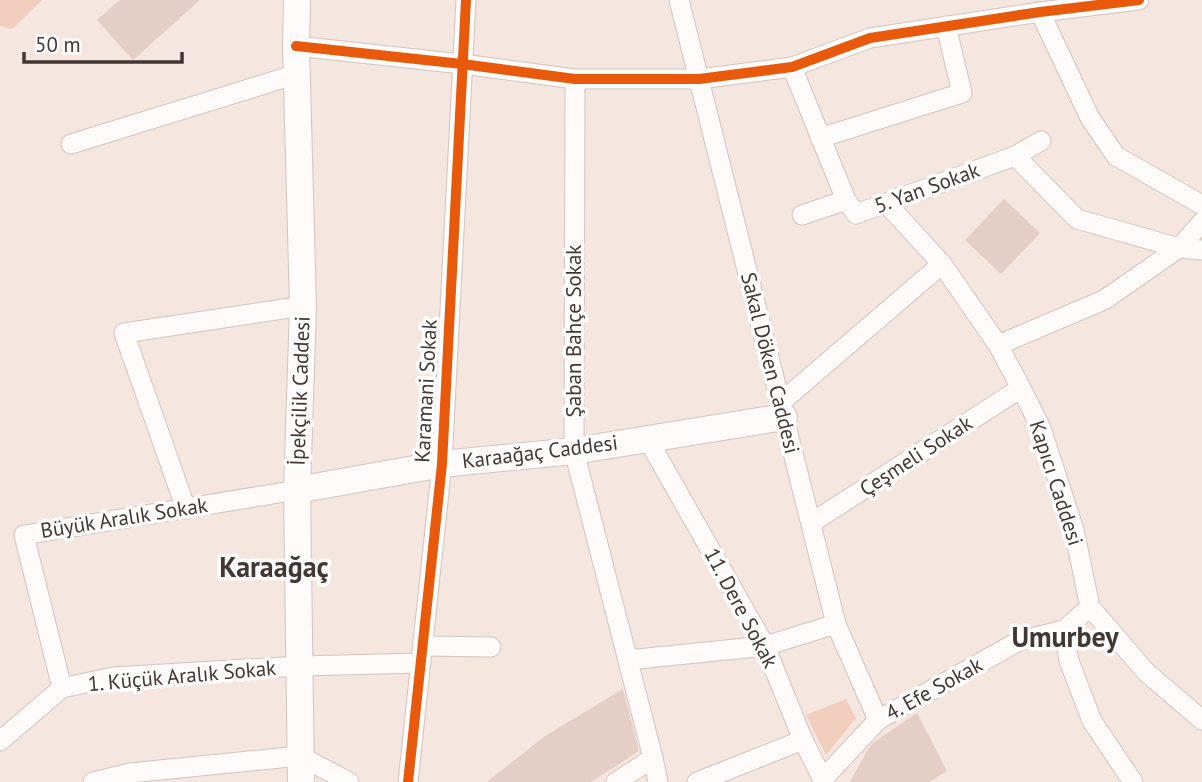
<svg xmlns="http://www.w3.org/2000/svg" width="1202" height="782" font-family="'PT Sans',sans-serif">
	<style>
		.green { fill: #f2cebe }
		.building { fill: #e4cec5 }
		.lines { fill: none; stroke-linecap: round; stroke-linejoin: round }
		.minor-casing { stroke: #d1c5c0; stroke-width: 21 }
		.secondary-casing { stroke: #d1c5c0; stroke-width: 28 }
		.minor { stroke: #fefbfa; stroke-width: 19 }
		.secondary { stroke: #fefbfa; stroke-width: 26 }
		.cycleway-casing { stroke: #fff; stroke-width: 15 }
		.cycleway { stroke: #e8590c; stroke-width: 10 }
		.labels { text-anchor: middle; stroke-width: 7; stroke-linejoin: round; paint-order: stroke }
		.street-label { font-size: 21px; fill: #423733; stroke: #fff }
		.district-label { font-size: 28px; font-weight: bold; fill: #423733; stroke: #fff }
	</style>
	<rect width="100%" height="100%" fill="#f6e6e0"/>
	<!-- green -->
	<g class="green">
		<path d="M0 0H42L12 29 0 26Z"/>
		<path d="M846 699 856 718 826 755 806 715Z"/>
	</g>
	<!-- building -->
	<g class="building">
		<path d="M120 0H200L133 60 97 20Z"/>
		<path d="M1004 199 1040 233 1001 274 965 240Z"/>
		<path d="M623 689 639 751 591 782H487L545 736Z"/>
		<path d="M917 713 947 771 929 782H850L868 749 873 743Z"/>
	</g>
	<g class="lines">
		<defs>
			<g id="minor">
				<path d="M679 0 836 624 878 720"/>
				<path d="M1040 12 1090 118 1116 156 1202 205"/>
				<path d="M296 46 462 64 575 79H699L792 67 870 38 1040 12 1139 0"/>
				<path d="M792 67 846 200 856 214 1015 156 1077 219 1179 248 1202 250"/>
				<path d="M575 79 574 451 653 758 658 782"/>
				<path d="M820 138 962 93 946 26"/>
				<path d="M71 144 297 74"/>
				<path d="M1015 156 1041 141"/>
				<path d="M886 203 942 264 998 345 1021 388 1041 428 1074 530 1090 607 1064 630 1069 661 1092 721 1133 782"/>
				<path d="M802 215 846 200"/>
				<path d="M998 345 1104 300 1179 248 1202 222"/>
				<path d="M780 403 942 264"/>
				<path d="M647 438 765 646 803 740 824 782"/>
				<path d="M186 509 124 333 303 306"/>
				<path d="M811 523 1021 388"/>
				<path d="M1090 607 1146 672 1202 720"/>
				<path d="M424 646 491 647"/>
				<path d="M628 660 765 646 836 624"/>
				<path d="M62 688 24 535 297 490"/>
				<path d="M0 741 62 688 113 677 300 666 421 663"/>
				<path d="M823 779 878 720 1019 641 1064 630"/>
				<path d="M93 782 130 773 300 756 349 782"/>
				<path d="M408 782 442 464 466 0"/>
				<path d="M616 782 653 758"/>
				<path d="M697 782 803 740"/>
			</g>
			<g id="secondary">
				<path d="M297 0 296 46 303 306 297 490 301 782"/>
				<path d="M297 490 442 464 574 451 784 417"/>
			</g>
		</defs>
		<!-- minor casing -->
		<use href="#minor" class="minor-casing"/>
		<!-- secondary casing -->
		<use href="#secondary" class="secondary-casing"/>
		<!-- minor -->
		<use href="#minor" class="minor"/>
		<!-- secondary -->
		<use href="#secondary" class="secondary"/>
		<defs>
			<g id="cycleway">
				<path d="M296 46 462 64 575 79H699L792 67 870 38 1040 12 1139 0"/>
				<path d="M408 782 442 464 466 0"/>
			</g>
		</defs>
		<!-- cycleway casing -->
		<use href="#cycleway" class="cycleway-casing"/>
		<!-- cycleway -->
		<use href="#cycleway" class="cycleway"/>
	</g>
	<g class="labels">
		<!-- street labels -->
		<g class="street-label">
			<text transform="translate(927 188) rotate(-20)" y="7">5. Yan Sokak</text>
			<text transform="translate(574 331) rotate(-90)" y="7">Şaban Bahçe Sokak</text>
			<text transform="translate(770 363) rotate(76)" y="7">Sakal Döken Caddesi</text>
			<text transform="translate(300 391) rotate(-88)" y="7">İpekçilik Caddesi</text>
			<text transform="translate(426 391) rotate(-87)" y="7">Karamani Sokak</text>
			<text transform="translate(540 452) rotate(-7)" y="7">Karaağaç Caddesi</text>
			<text transform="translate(916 456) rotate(-33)" y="7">Çeşmeli Sokak</text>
			<text transform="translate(1056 483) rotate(72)" y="7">Kapıcı Caddesi</text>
			<text transform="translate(124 518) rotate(-9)" y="7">Büyük Aralık Sokak</text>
			<text transform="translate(741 608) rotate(62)" y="7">11. Dere Sokak</text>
			<text transform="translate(182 676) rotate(-5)" y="7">1. Küçük Aralık Sokak</text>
			<text transform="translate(934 689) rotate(-29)" y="7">4. Efe Sokak</text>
		</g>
		<!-- district labels -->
		<g class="district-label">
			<text x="274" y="577">Karaağaç</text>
			<text x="1065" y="647">Umurbey</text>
		</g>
	</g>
	<!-- scale -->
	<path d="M24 52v10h158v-10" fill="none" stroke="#423733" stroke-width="3.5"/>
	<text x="35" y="52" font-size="21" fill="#423733" stroke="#ffffff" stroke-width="5" paint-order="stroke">50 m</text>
</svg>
